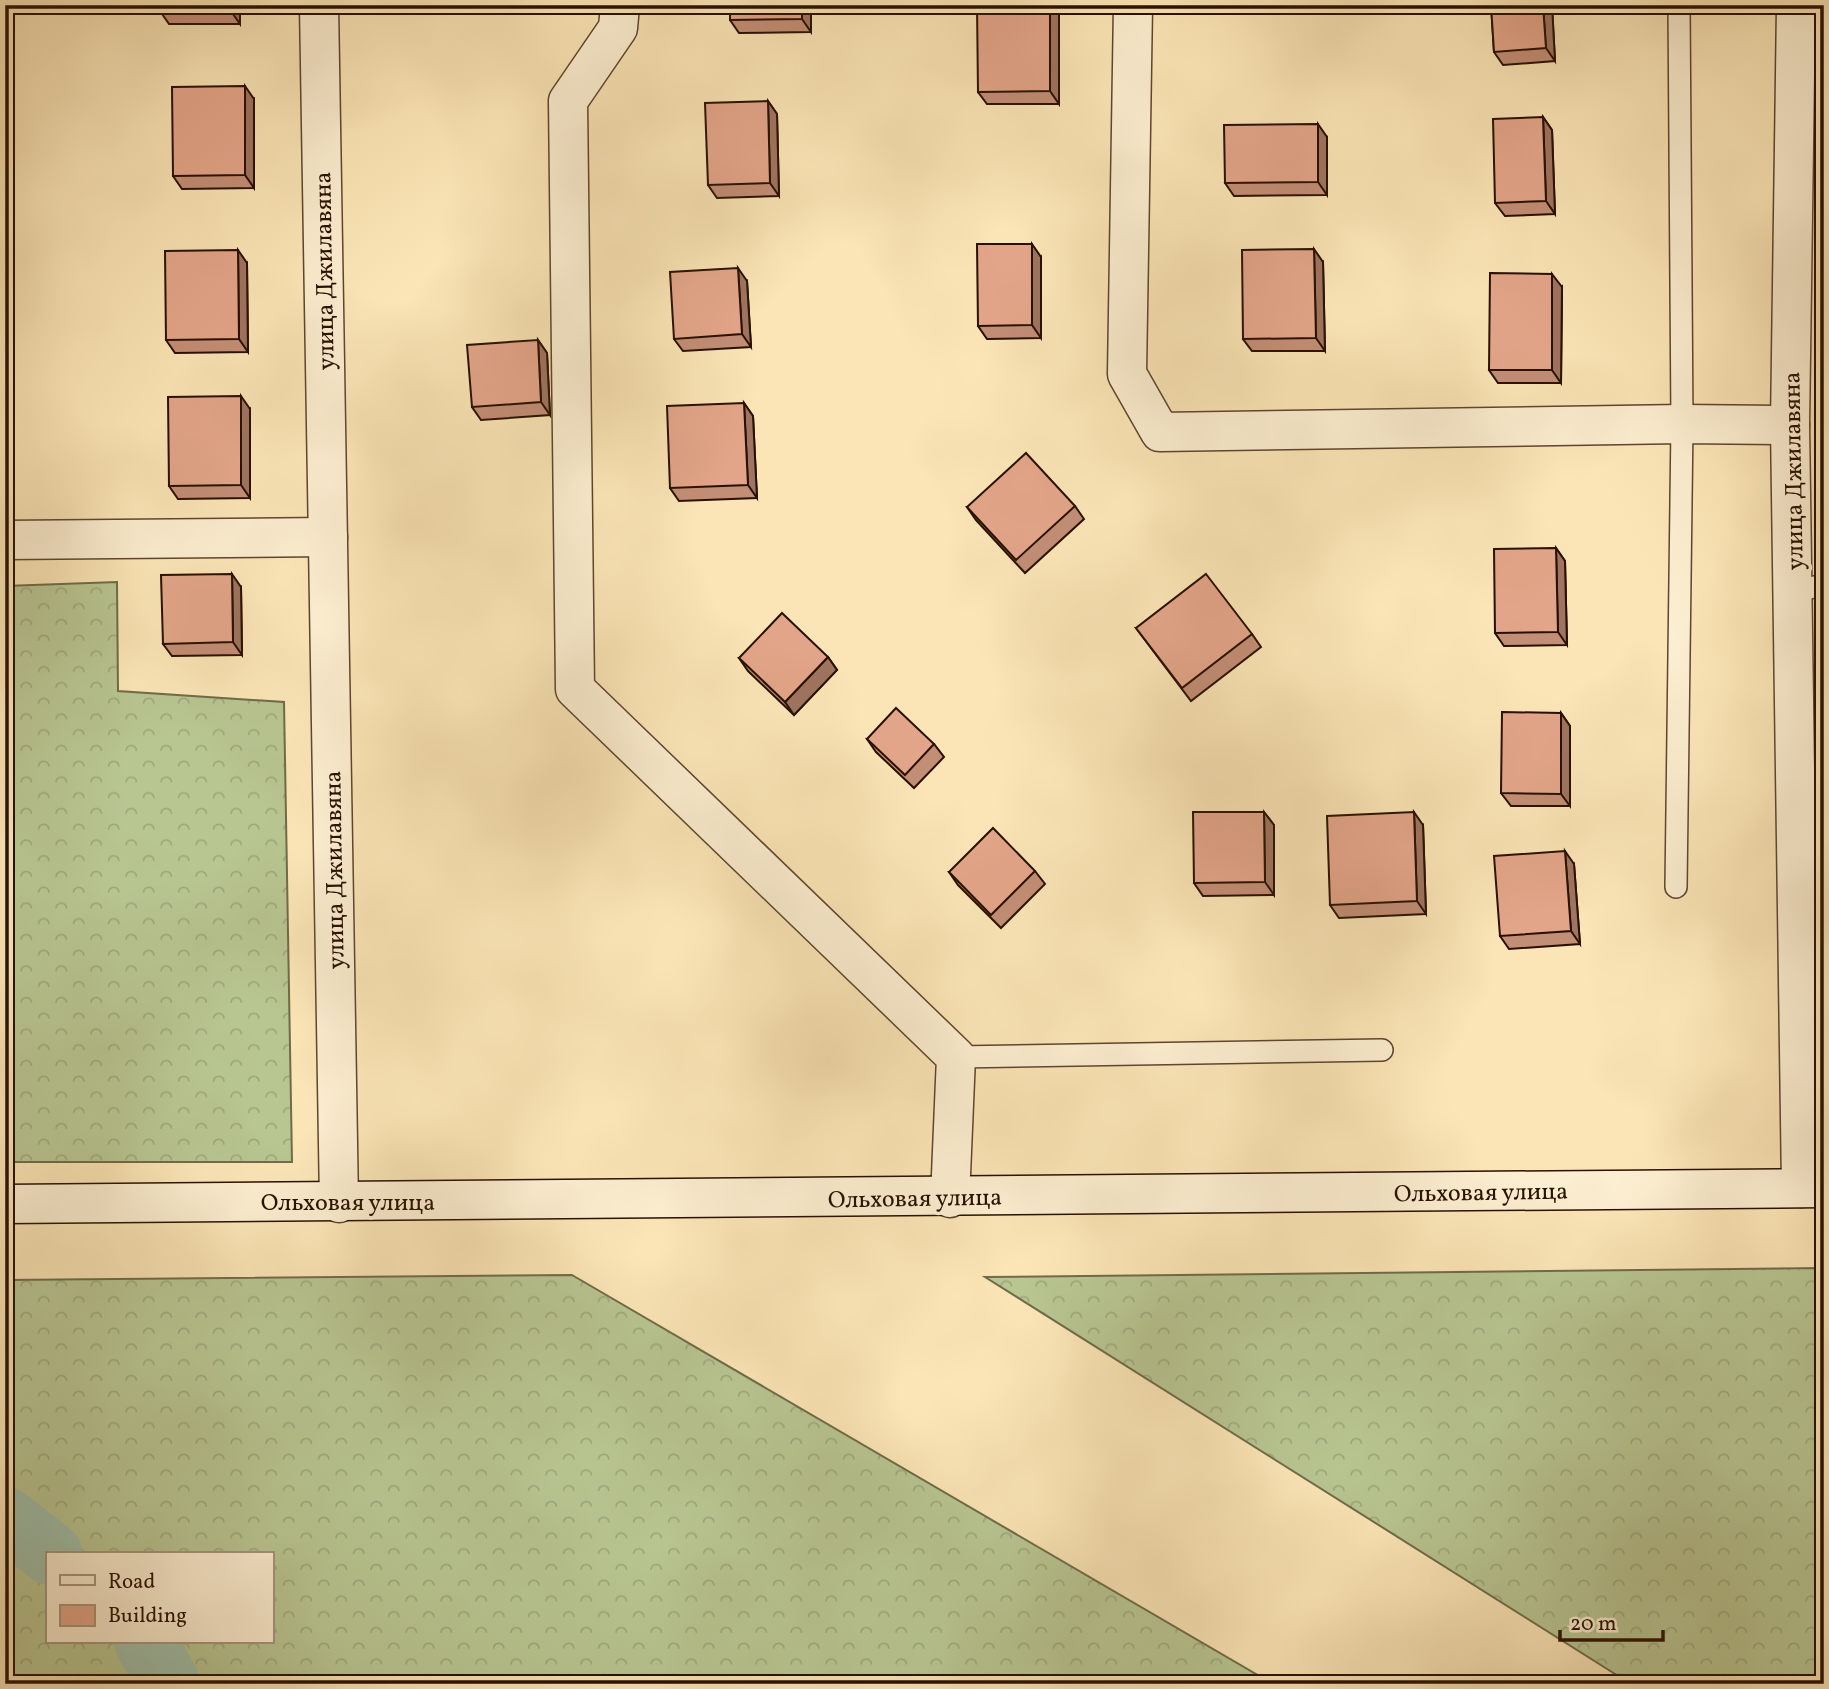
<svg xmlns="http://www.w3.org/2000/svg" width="1829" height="1689" font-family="Vollkorn,serif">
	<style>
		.forest { fill: url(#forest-crowns); stroke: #706b49; stroke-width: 2; fill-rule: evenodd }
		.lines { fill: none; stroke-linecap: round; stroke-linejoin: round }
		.river { stroke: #9fbfaa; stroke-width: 63 }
		.lane-casing { stroke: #5d452e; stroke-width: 24 }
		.street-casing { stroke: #5d452e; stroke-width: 41 }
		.secondary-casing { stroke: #281000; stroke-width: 41 }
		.lane { stroke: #fceed0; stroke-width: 21 }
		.street { stroke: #fceed0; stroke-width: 38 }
		.secondary { stroke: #fceed0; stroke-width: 38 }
		.wall { fill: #c38e76; stroke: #281000; stroke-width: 2 }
		.shaded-wall { fill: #9f7460; stroke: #281000; stroke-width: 2 }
		.building { fill: #e3a589; stroke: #281000; stroke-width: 2 }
		.labels { text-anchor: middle; stroke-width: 7; stroke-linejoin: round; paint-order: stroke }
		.street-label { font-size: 24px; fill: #281000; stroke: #fceed0 }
	</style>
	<defs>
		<pattern id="forest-crowns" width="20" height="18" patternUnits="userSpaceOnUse" patternTransform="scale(1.75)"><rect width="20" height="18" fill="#b8c692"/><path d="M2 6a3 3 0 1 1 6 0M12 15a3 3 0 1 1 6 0" fill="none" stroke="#9ea97c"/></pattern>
	</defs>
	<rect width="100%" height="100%" fill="#fbe5b6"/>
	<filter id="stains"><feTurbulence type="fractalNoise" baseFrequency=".00286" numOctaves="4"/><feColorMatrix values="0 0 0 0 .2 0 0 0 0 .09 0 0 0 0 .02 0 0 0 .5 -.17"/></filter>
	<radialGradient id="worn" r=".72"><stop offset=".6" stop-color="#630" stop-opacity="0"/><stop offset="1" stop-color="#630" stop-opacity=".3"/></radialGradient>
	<!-- forest -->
	<g class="forest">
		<path d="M117 582 118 691 284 702 292 1162H5V586Z"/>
		<path d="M1824 1268V1684H1631L985 1277Z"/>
		<path d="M572 1275 1273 1684H5V1280ZM47 1554H271V1642H47Z"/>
	</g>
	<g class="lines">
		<!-- river -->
		<g class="river">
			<path d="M5 1518 51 1554"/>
			<path d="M146 1642 169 1684"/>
		</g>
		<defs>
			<g id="lane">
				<path d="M1795 591 1824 585"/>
				<path d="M1676 887 1682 424 1679 5"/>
				<path d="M956 1057 1382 1050"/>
			</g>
			<g id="street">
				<path d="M319 5 339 1203"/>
				<path d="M620 5 618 28 568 101 575 689 956 1057 950 1198"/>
				<path d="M1133 5 1127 374 1160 432 1682 424 1790 425"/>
				<path d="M1796 5 1790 425 1801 1188"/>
				<path d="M5 540 328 537"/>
			</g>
			<path id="secondary" d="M5 1204 1824 1188"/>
		</defs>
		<!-- lane casing -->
		<use href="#lane" class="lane-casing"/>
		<!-- street casing -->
		<use href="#street" class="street-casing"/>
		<!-- secondary casing -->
		<use href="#secondary" class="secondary-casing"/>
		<!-- lane -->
		<use href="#lane" class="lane"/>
		<!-- street -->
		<use href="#street" class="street"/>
		<!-- secondary -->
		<use href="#secondary" class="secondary"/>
	</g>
	<!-- wall -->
	<g class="wall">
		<path d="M160 5H240V24H169L160 11Z"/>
		<path d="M730 5H811V32L739 33 730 20Z"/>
		<path d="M1491 5H1552L1555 61 1503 65 1494 52Z"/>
		<path d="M1059 15V104H987L978 92Z"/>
		<path d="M254 99V188L182 189 173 176Z"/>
		<path d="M768 101 777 114 779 196 717 198 708 185Z"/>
		<path d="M1543 117 1552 130 1555 214 1505 216 1495 203Z"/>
		<path d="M1327 137V195L1234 196 1225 183Z"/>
		<path d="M1041 257V338L987 339 978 326Z"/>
		<path d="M1323 262 1325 351H1252L1243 339Z"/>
		<path d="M247 263 248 352 175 353 166 340Z"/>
		<path d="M747 281 751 347 683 351 674 339Z"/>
		<path d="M1562 287 1561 383H1498L1489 370Z"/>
		<path d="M538 340 547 353 550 415 481 420 472 407Z"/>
		<path d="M744 403 753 416 757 498 679 501 670 488Z"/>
		<path d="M250 409V498L178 499 169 486Z"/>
		<path d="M1075 506 1084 519 1025 573 976 520 967 507Z"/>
		<path d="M1556 548 1565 561 1567 645 1504 646 1495 633Z"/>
		<path d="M241 587 242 655 172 656 163 644Z"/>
		<path d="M1136 628 1252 634 1261 647 1191 701Z"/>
		<path d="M828 657 837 670 794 715 748 671 739 658Z"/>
		<path d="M1561 713 1570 726V806H1511L1501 793Z"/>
		<path d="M867 739 934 744 944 757 914 788 876 752Z"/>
		<path d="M1264 812 1274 825V895L1203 896 1194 883Z"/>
		<path d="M1423 825 1426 914 1339 918 1330 905Z"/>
		<path d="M1574 864 1580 944 1509 949 1500 936Z"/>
		<path d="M1035 871 1045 884 1001 928 958 885 949 872Z"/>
	</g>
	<!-- shaded-wall -->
	<g class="shaded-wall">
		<path d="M231 5H240V24L231 11Z"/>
		<path d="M802 5H811V32L802 19Z"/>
		<path d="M1050 5H1052L1059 15V104L1050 91Z"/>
		<path d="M1543 5H1552L1555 61 1546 48Z"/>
		<path d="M245 86 254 99V188L245 175Z"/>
		<path d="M768 101 777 114 779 196 770 183Z"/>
		<path d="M1543 117 1552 130 1555 214 1546 201Z"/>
		<path d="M1318 124 1327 137V195L1318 182Z"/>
		<path d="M1032 244 1041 257V338L1032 325Z"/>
		<path d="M1314 249 1323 262 1325 351 1316 338Z"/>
		<path d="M238 250 247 263 248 352 239 339Z"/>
		<path d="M738 268 747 281 751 347 742 334Z"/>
		<path d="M1552 274 1562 287 1561 383 1552 370Z"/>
		<path d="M538 340 547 353 550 415 541 402Z"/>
		<path d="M241 396 250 409V498L241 485Z"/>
		<path d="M744 403 753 416 757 498 748 485Z"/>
		<path d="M1556 548 1565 561 1567 645 1558 632Z"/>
		<path d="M232 574 241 587 242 655 233 642Z"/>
		<path d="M828 657 837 670 794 715 785 702Z"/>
		<path d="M1561 713 1570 726V806L1561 794Z"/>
		<path d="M1264 812 1274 825V895L1265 882Z"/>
		<path d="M1414 812 1423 825 1426 914 1417 901Z"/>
		<path d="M1565 851 1574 864 1580 944 1571 931Z"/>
	</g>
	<!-- building -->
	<g class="building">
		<rect x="160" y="5" width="71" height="6"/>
		<path d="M730 5H802V19L730 20Z"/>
		<path d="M977 5H1050V91L978 92Z"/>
		<path d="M1491 5H1543L1546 48 1494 52Z"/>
		<path d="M245 86V175L173 176 172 87Z"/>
		<path d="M768 101 770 183 708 185 705 103Z"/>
		<path d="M1543 117 1546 201 1495 203 1493 119Z"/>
		<path d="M1318 124V182L1225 183 1224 125Z"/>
		<path d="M977 244H1032V325L978 326Z"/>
		<path d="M1314 249 1316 338 1243 339 1242 250Z"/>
		<path d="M238 250 239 339 166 340 165 251Z"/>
		<path d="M738 268 742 334 674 339 670 272Z"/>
		<path d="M1490 273 1552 274V370H1489Z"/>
		<path d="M538 340 541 402 472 407 467 345Z"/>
		<path d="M241 396V485L169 486 168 397Z"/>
		<path d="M744 403 748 485 670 488 667 406Z"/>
		<path d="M1026 453 1075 506 1016 560 967 507Z"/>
		<path d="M1556 548 1558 632 1495 633 1494 549Z"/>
		<path d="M232 574 233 642 163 644 161 575Z"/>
		<path d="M1206 574 1252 634 1182 688 1136 628Z"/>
		<path d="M782 613 828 657 785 702 739 658Z"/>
		<path d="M896 708 934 744 905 775 867 739Z"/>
		<path d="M1502 712 1561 713V794L1501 793Z"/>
		<path d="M1193 812H1264L1265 882 1194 883Z"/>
		<path d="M1414 812 1417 901 1330 905 1327 816Z"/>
		<path d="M993 828 1035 871 991 915 949 872Z"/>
		<path d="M1565 851 1571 931 1500 936 1494 856Z"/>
	</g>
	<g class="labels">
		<!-- street labels -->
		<g class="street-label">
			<text transform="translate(324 271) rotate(-91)" y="8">улица Джилавяна</text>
			<text transform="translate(1793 471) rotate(-91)" y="8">улица Джилавяна</text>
			<text transform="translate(334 870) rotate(-91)" y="8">улица Джилавяна</text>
			<text transform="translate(1481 1192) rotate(-1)" y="8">Ольховая улица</text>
			<text transform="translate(915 1198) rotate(-1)" y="8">Ольховая улица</text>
			<text x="348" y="1210">Ольховая улица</text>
		</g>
	</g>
	<!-- margin -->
	<rect width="1829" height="1689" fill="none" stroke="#fbe5b6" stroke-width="28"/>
	<rect x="7" y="7" width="1815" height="1675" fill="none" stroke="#281000" stroke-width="3.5"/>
	<rect x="14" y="14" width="1801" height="1661" fill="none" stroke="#281000" stroke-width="2"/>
	<!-- legend -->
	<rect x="46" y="1552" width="228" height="91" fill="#fceed0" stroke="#a7957d" stroke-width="2"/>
	<rect x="60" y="1575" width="35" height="10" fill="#fceed0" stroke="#a7957d" stroke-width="2"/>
	<text x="108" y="1588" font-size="21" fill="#281000">Road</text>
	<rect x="60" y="1605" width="35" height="21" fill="#e3a589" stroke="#a7957d" stroke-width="2"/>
	<text x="108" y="1622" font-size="21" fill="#281000">Building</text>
	<!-- scale -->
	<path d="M1560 1630v10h103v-10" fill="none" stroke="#281000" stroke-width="3.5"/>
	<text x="1570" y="1630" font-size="21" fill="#281000" stroke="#fceed0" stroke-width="5" paint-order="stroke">20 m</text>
	<rect width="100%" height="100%" filter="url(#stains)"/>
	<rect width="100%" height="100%" fill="url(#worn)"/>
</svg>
